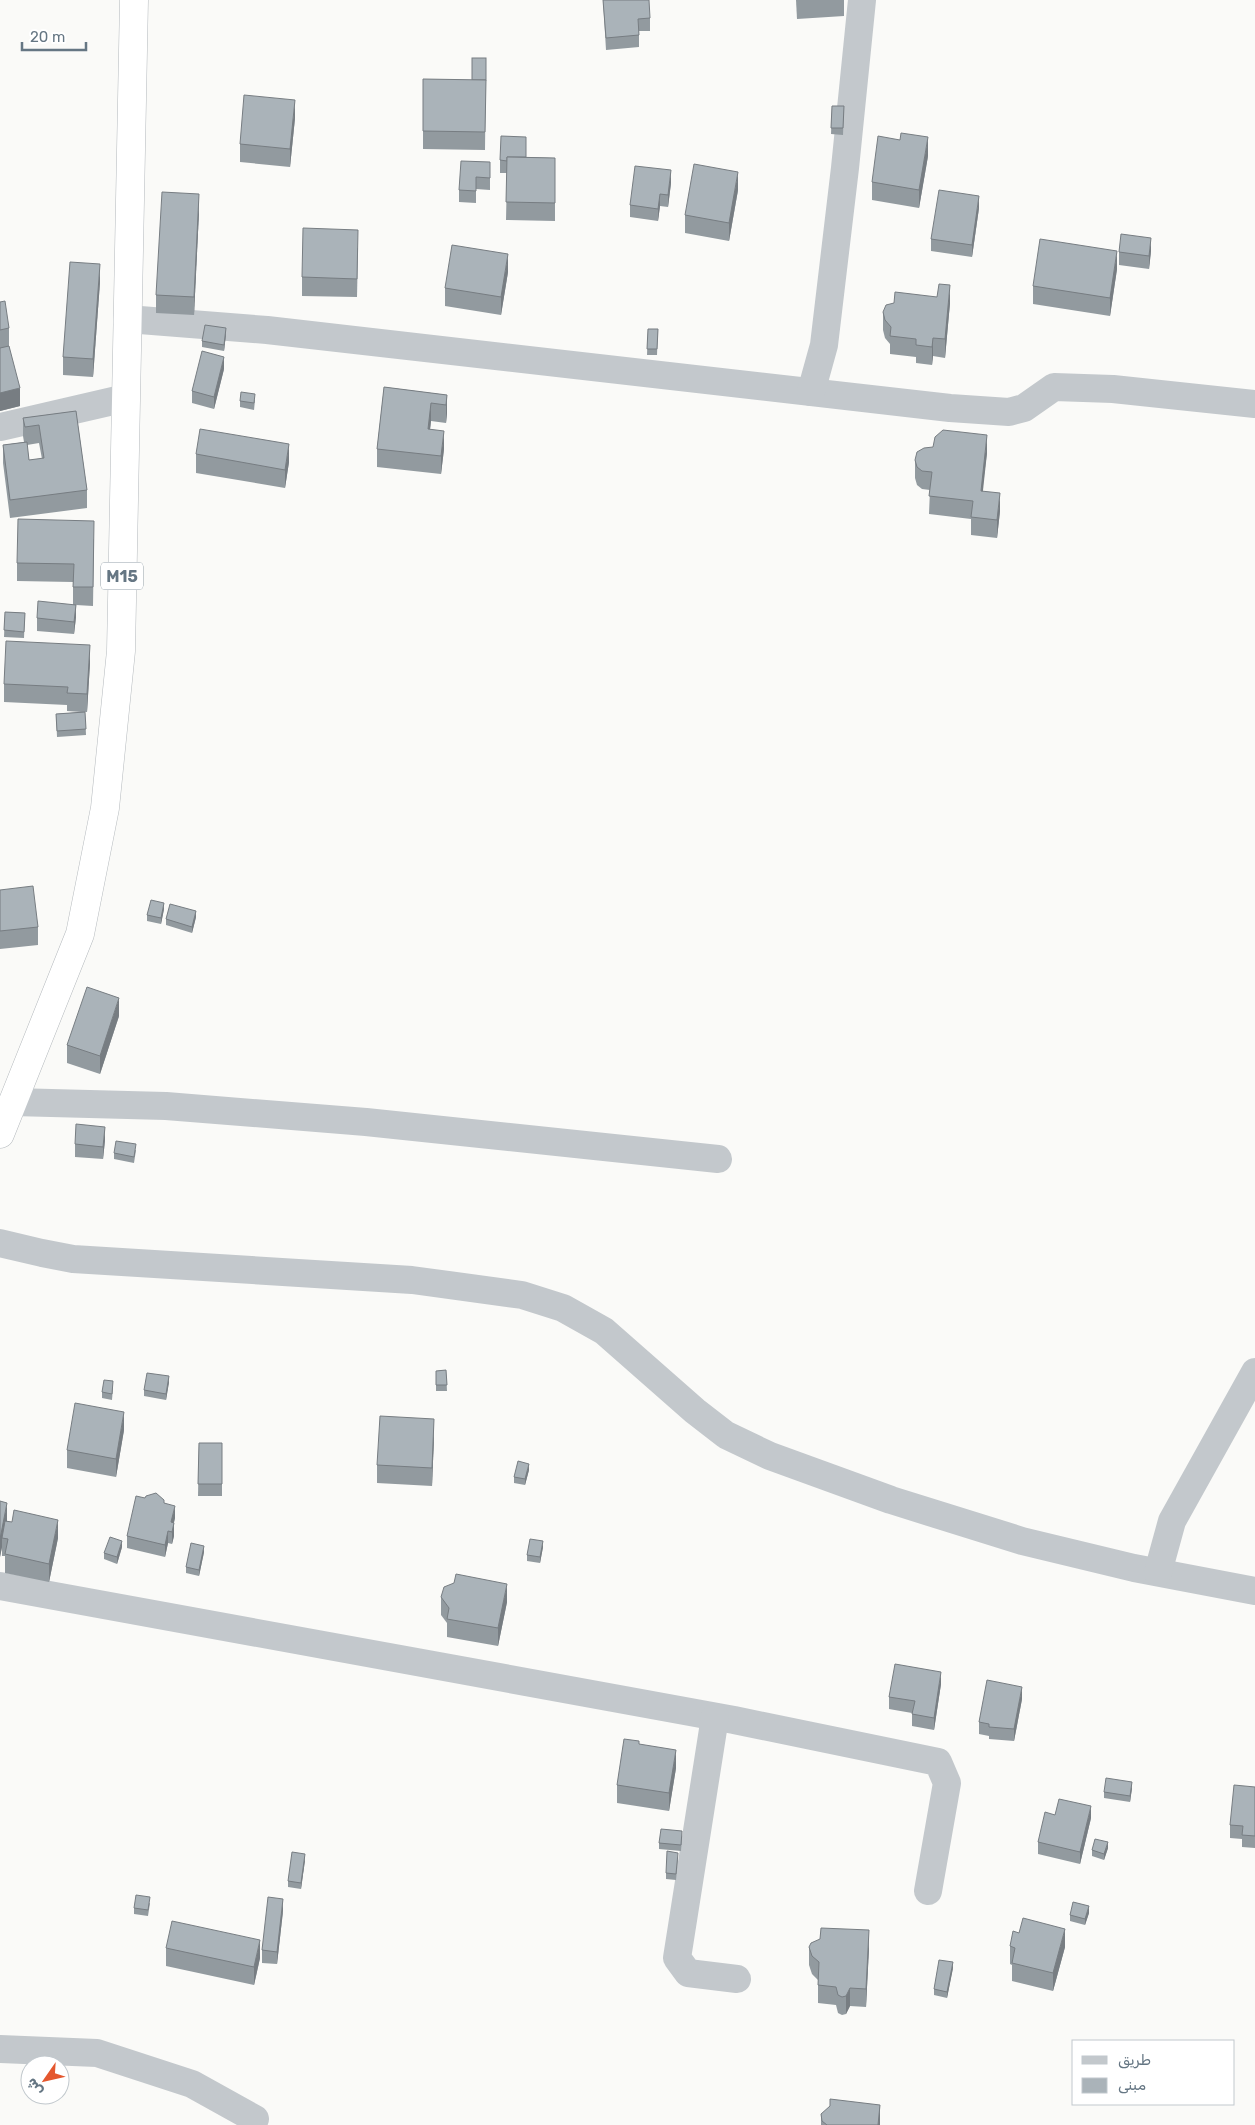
<svg xmlns="http://www.w3.org/2000/svg" width="1255" height="2125" font-family="Rubik,'Noto Sans Arabic',sans-serif">
	<style>
		.lines { fill: none; stroke-linecap: round; stroke-linejoin: round }
		.highway-casing { stroke: #b4b9bd; stroke-width: 29 }
		.minor { stroke: #c3c8cc; stroke-width: 28 }
		.highway { stroke: #fff; stroke-width: 28 }
		.wall { fill: #929a9f; fill-rule: evenodd }
		.shaded-wall { fill: #777d82 }
		.building { fill: #aab3b9; stroke: #777d82 }
		.labels { text-anchor: middle; stroke-width: 5; stroke-linejoin: round; paint-order: stroke }
		.shield { fill: #fff; stroke: #939fa8; stroke-width: 1 }
		.shield-label { font-size: 16px; font-weight: bold; fill: #657683 }
	</style>
	<rect width="100%" height="100%" fill="#fafaf8"/>
	<g class="lines">
		<defs>
			<path id="highway" d="M0 1134 80 934 105 808 121 651 134 0"/>
		</defs>
		<!-- highway casing -->
		<use href="#highway" class="highway-casing"/>
		<!-- minor -->
		<g class="minor">
			<path d="M127 319 267 330 950 408 1009 412 1024 408 1054 387 1113 389 1255 404"/>
			<path d="M811 392 824 345 845 168 862 0"/>
			<path d="M0 427 126 398"/>
			<path d="M13 1102 166 1106 366 1122 718 1159"/>
			<path d="M0 1243 42 1253 73 1259 412 1280 522 1295 563 1308 604 1331 695 1411 726 1435 770 1456 891 1500 1022 1541 1134 1568 1255 1591"/>
			<path d="M1158 1572 1172 1521 1255 1372"/>
			<path d="M0 1586 734 1720 938 1762 947 1783 928 1891"/>
			<path d="M715 1717 677 1958 688 1973 737 1979"/>
			<path d="M0 2049 97 2053 192 2084 255 2119"/>
		</g>
		<!-- highway -->
		<use href="#highway" class="highway"/>
	</g>
	<!-- wall -->
	<g class="wall">
		<path d="M603 0 650 18V31H639V47L606 50Z"/>
		<path d="M796 0H844V16L797 19Z"/>
		<path d="M486 58 485 150 423 149V79L472 80Z"/>
		<path d="M832 106H844L843 135 831 134Z"/>
		<path d="M295 118 290 167 240 162V144Z"/>
		<path d="M928 156 919 208 872 200V182Z"/>
		<path d="M526 157 555 158V221L506 220 507 173H500V160Z"/>
		<path d="M490 162V190L476 189V203L459 202V190Z"/>
		<path d="M671 183 668 207 660 206 658 221 630 217V205Z"/>
		<path d="M738 190 729 241 685 233V215Z"/>
		<path d="M979 208 972 257 931 251V239Z"/>
		<path d="M199 212 194 315 156 313V295Z"/>
		<path d="M358 248 357 297 302 296V277Z"/>
		<path d="M1151 251 1149 269 1119 265V252Z"/>
		<path d="M1117 269 1110 316 1033 304V286Z"/>
		<path d="M508 272 501 315 445 306V288Z"/>
		<path d="M100 282 93 377 63 375V357Z"/>
		<path d="M0 302 9 328V346L20 406 0 411Z"/>
		<path d="M950 303 945 358 933 356 932 365 916 363V357L890 354V344L885 338 883 330V312Z"/>
		<path d="M648 329H658L657 355H647Z"/>
		<path d="M226 334 224 351 202 347V341Z"/>
		<path d="M224 369 214 409 192 403V391Z"/>
		<path d="M384 387 447 395V413L446 423 431 421 430 429 444 449 441 474 377 467V449Z"/>
		<path d="M255 400 254 410 240 407V401Z"/>
		<path d="M76 411 87 490V508L10 518 3 463V445L24 442 23 436V418ZM39 443 42 459 29 460 27 445Z"/>
		<path d="M987 453 982 491 1000 511 997 538 971 535V519L929 514 930 490 922 489 917 485 915 478V460Z"/>
		<path d="M196 454 289 462 285 488 196 473Z"/>
		<path d="M94 539 93 606 76 605V617L74 634 37 631V618L73 605V582L17 581V563Z"/>
		<path d="M5 612 25 613 24 638 4 637Z"/>
		<path d="M90 663 87 712H85L86 735 57 737 56 714 81 712 67 711V705L4 702V684Z"/>
		<path d="M0 890 38 927V945L0 949Z"/>
		<path d="M164 909 161 924 147 921V915Z"/>
		<path d="M196 917 192 933 166 925V919Z"/>
		<path d="M119 1016 100 1074 67 1063V1045Z"/>
		<path d="M105 1140 103 1159 75 1157V1144Z"/>
		<path d="M136 1150 134 1163 114 1159V1153Z"/>
		<path d="M446 1370 447 1391H436V1371Z"/>
		<path d="M169 1382 166 1400 144 1396V1390Z"/>
		<path d="M113 1387 112 1400 102 1398V1392Z"/>
		<path d="M124 1430 116 1477 67 1468V1450Z"/>
		<path d="M434 1437 432 1486 377 1483V1465Z"/>
		<path d="M199 1443H222V1496H198Z"/>
		<path d="M529 1470 525 1485 514 1483V1477Z"/>
		<path d="M145 1498 164 1503 175 1518 174 1523V1536L172 1544 168 1543 165 1557 127 1548V1536Z"/>
		<path d="M0 1501 7 1521 58 1538 49 1582 5 1573V1556H2V1547L0 1557Z"/>
		<path d="M122 1547 117 1564 104 1559V1553Z"/>
		<path d="M543 1547 540 1563 527 1561V1555Z"/>
		<path d="M204 1552 199 1576 186 1573V1567Z"/>
		<path d="M441 1597 507 1602 498 1646 447 1637V1623L441 1615Z"/>
		<path d="M941 1684 934 1730 912 1726V1713L889 1709V1697Z"/>
		<path d="M1022 1699 1014 1741 989 1739V1736L979 1734V1722Z"/>
		<path d="M639 1744 676 1768 669 1811 617 1803V1785Z"/>
		<path d="M1255 1787V1848L1242 1847V1839L1230 1838V1825Z"/>
		<path d="M1132 1788 1130 1802 1104 1798V1792Z"/>
		<path d="M1091 1818 1080 1864 1038 1854V1842Z"/>
		<path d="M682 1837 681 1851 659 1849V1843Z"/>
		<path d="M1108 1848 1104 1860 1092 1856V1850Z"/>
		<path d="M678 1859 676 1880 666 1879V1873Z"/>
		<path d="M305 1860 301 1889 288 1887V1881Z"/>
		<path d="M150 1903 148 1916 134 1914V1908Z"/>
		<path d="M283 1911 277 1964 262 1963V1950Z"/>
		<path d="M1089 1913 1085 1925 1070 1921V1915Z"/>
		<path d="M1010 1946 1065 1947 1053 1991 1012 1981V1965L1010 1964Z"/>
		<path d="M809 1947 869 1948 866 2007 850 2006 846 2014 842 2015 838 2013 836 2005 818 2003V1980L812 1974 809 1965Z"/>
		<path d="M166 1948 260 1958 254 1985 166 1966Z"/>
		<path d="M953 1968 947 1998 934 1995V1989Z"/>
		<path d="M880 2105V2125H821V2114Z"/>
	</g>
	<!-- shaded-wall -->
	<g class="shaded-wall">
		<path d="M295 100V118L290 167V149Z"/>
		<path d="M928 137V156L919 208V190Z"/>
		<path d="M671 170V183L668 207V195Z"/>
		<path d="M738 172V190L729 241V223Z"/>
		<path d="M199 194V212L194 315V297Z"/>
		<path d="M660 194V206L658 221V209Z"/>
		<path d="M979 196V208L972 257V245Z"/>
		<path d="M1151 238V251L1149 269V256Z"/>
		<path d="M1117 251V269L1110 316V298Z"/>
		<path d="M508 254V272L501 315V297Z"/>
		<path d="M100 264V282L93 377V359Z"/>
		<path d="M950 285V303L945 358V339Z"/>
		<path d="M226 328V334L224 351V345Z"/>
		<path d="M933 338V356L932 365V347Z"/>
		<path d="M224 357V369L214 409V397Z"/>
		<path d="M20 388V406L0 411V393Z"/>
		<path d="M447 395V413L446 423V405Z"/>
		<path d="M431 403V421L428 447V429Z"/>
		<path d="M444 431V449L441 474V456Z"/>
		<path d="M987 435V453L981 509V491Z"/>
		<path d="M289 444V462L285 488V470Z"/>
		<path d="M1000 493V511L997 538V520Z"/>
		<path d="M76 605V617L74 634V622Z"/>
		<path d="M90 645V663L87 712V694Z"/>
		<path d="M164 903V909L161 924V918Z"/>
		<path d="M196 911V917L192 933V927Z"/>
		<path d="M119 998V1016L100 1074V1056Z"/>
		<path d="M105 1127V1140L103 1159V1147Z"/>
		<path d="M169 1376V1382L166 1400V1394Z"/>
		<path d="M124 1412V1430L116 1477V1459Z"/>
		<path d="M434 1419V1437L432 1486V1468Z"/>
		<path d="M529 1464V1470L525 1485V1479Z"/>
		<path d="M7 1503V1521L2 1538V1547L0 1557V1539Z"/>
		<path d="M175 1506V1518L171 1532V1522Z"/>
		<path d="M58 1520V1538L49 1582V1564Z"/>
		<path d="M174 1523V1536L172 1544V1532Z"/>
		<path d="M168 1531V1543L165 1557V1545Z"/>
		<path d="M122 1541V1547L117 1564V1557Z"/>
		<path d="M543 1541V1547L540 1563V1557Z"/>
		<path d="M204 1546V1552L199 1576V1570Z"/>
		<path d="M507 1584V1602L498 1646V1628Z"/>
		<path d="M941 1672V1684L934 1730V1718Z"/>
		<path d="M1022 1687V1699L1014 1741V1729Z"/>
		<path d="M676 1750V1768L669 1811V1793Z"/>
		<path d="M1132 1782V1788L1130 1802V1796Z"/>
		<path d="M1091 1806V1818L1080 1864V1852Z"/>
		<path d="M1108 1842V1848L1104 1860V1854Z"/>
		<path d="M305 1854V1860L301 1889V1883Z"/>
		<path d="M283 1899V1911L277 1964V1952Z"/>
		<path d="M1089 1906V1913L1085 1925V1919Z"/>
		<path d="M1065 1929V1947L1053 1991V1973Z"/>
		<path d="M869 1930V1948L866 2007V1989Z"/>
		<path d="M260 1940V1958L254 1985V1967Z"/>
		<path d="M953 1962V1968L947 1998V1992Z"/>
		<path d="M850 1988V2006L846 2014V1996Z"/>
		<path d="M880 2105V2125H878Z"/>
	</g>
	<!-- building -->
	<g class="building">
		<path d="M603 0H649L650 18 638 19 639 35 606 38Z"/>
		<rect x="472" y="58" width="14" height="22"/>
		<path d="M423 79 486 80 485 132 423 131Z"/>
		<path d="M244 95 295 100 290 149 240 144Z"/>
		<path d="M832 106H844L843 128H831Z"/>
		<path d="M901 133 928 137 919 190 872 182 878 136 900 140Z"/>
		<path d="M501 136 526 137V157H507V161L500 160Z"/>
		<path d="M507 157 555 158V203L506 202Z"/>
		<path d="M461 161 490 162V178L476 177V191L459 190Z"/>
		<path d="M694 164 738 172 729 223 685 215Z"/>
		<path d="M635 166 671 170 668 195 660 194 658 209 630 205Z"/>
		<path d="M939 190 979 196 972 245 931 239Z"/>
		<path d="M162 192 199 194 194 297 156 295Z"/>
		<path d="M303 228 358 230 357 279 302 277Z"/>
		<path d="M1121 234 1151 238 1149 256 1119 252Z"/>
		<path d="M1040 239 1117 251 1110 298 1033 286Z"/>
		<path d="M452 245 508 254 501 297 445 288Z"/>
		<path d="M70 262 100 264 93 359 63 357Z"/>
		<path d="M939 284 950 285 945 339 933 338 932 347 916 345V339L890 336 891 327 885 320 883 312 886 305 894 303 895 292 937 297Z"/>
		<path d="M5 301 9 328 0 330V302Z"/>
		<path d="M205 325 226 328 224 345 202 341Z"/>
		<path d="M648 329H658L657 349H647Z"/>
		<path d="M9 346 20 388 0 393V348Z"/>
		<path d="M202 351 224 357 214 397 192 391Z"/>
		<path d="M384 387 447 395 446 405 431 403 428 429 444 431 441 456 377 449Z"/>
		<path d="M241 392 255 394 254 403 240 401Z"/>
		<path d="M76 411 87 490 10 500 3 445 27 442 29 460 44 458 39 425 25 427 23 418Z"/>
		<path d="M200 429 289 444 285 470 196 454Z"/>
		<path d="M943 430 987 435 981 491 1000 493 997 520 971 517 973 501 929 496 932 472 922 471 917 467 915 460 917 452 924 448 933 447 935 437Z"/>
		<path d="M18 519 94 521 93 587H73L74 564 17 563Z"/>
		<path d="M38 601 76 605 74 622 37 618Z"/>
		<path d="M5 612 25 613 24 632 4 630Z"/>
		<path d="M6 641 90 645 87 694 67 693 68 687 4 684Z"/>
		<path d="M85 712 86 729 57 731 56 714Z"/>
		<path d="M33 886 38 927 0 931V890Z"/>
		<path d="M151 900 164 903 161 918 147 915Z"/>
		<path d="M170 904 196 911 192 927 166 919Z"/>
		<path d="M87 987 119 998 100 1056 67 1045Z"/>
		<path d="M76 1124 105 1127 103 1147 75 1144Z"/>
		<path d="M116 1141 136 1144 134 1157 114 1153Z"/>
		<path d="M446 1370 447 1385H436V1371Z"/>
		<path d="M147 1373 169 1376 166 1394 144 1390Z"/>
		<path d="M104 1380 113 1381 112 1394 102 1392Z"/>
		<path d="M75 1403 124 1412 116 1459 67 1450Z"/>
		<path d="M380 1416 434 1419 432 1468 377 1465Z"/>
		<path d="M199 1443H222V1484H198Z"/>
		<path d="M518 1461 529 1464 525 1479 514 1477Z"/>
		<path d="M156 1493 164 1500V1503L175 1506 171 1522 174 1523 172 1532 168 1531 165 1545 127 1536 136 1496 145 1498 146 1496Z"/>
		<path d="M0 1501 7 1503 0 1539Z"/>
		<path d="M14 1510 58 1520 49 1564 5 1554 8 1539 2 1538 5 1521 12 1522Z"/>
		<path d="M110 1537 122 1541 117 1557 104 1553Z"/>
		<path d="M530 1539 543 1541 540 1557 527 1555Z"/>
		<path d="M191 1543 204 1546 199 1570 186 1567Z"/>
		<path d="M456 1574 507 1584 498 1628 447 1619 449 1608 441 1597 444 1587 454 1583Z"/>
		<path d="M895 1664 941 1672 934 1718 912 1714 915 1701 889 1697Z"/>
		<path d="M987 1680 1022 1687 1014 1729 989 1727V1724L979 1722Z"/>
		<path d="M624 1739 639 1741V1744L676 1750 669 1793 617 1785Z"/>
		<path d="M1106 1778 1132 1782 1130 1796 1104 1792Z"/>
		<path d="M1234 1785 1255 1787V1836L1242 1835 1243 1826 1230 1825Z"/>
		<path d="M1059 1799 1091 1806 1080 1852 1038 1842 1045 1812 1055 1815Z"/>
		<path d="M661 1829 682 1831 681 1845 659 1843Z"/>
		<path d="M1095 1839 1108 1842 1104 1854 1092 1850Z"/>
		<path d="M667 1851 678 1853 676 1874 666 1873Z"/>
		<path d="M292 1852 305 1854 301 1883 288 1881Z"/>
		<path d="M136 1895 150 1897 148 1910 134 1908Z"/>
		<path d="M268 1897 283 1899 277 1952 262 1950Z"/>
		<path d="M1073 1902 1089 1906 1085 1919 1070 1915Z"/>
		<path d="M1023 1918 1065 1929 1053 1973 1012 1963 1015 1948 1010 1946 1013 1931 1019 1933Z"/>
		<path d="M172 1921 260 1940 254 1967 166 1948Z"/>
		<path d="M821 1928 869 1930 866 1989 850 1988 846 1996 842 1997 838 1995 836 1987 818 1985 819 1962 812 1956 809 1947 811 1943 820 1939Z"/>
		<path d="M939 1960 953 1962 947 1992 934 1989Z"/>
		<path d="M830 2099 880 2105 878 2125H827L822 2121 821 2114 830 2106Z"/>
	</g>
	<g class="labels">
		<!-- shield labels -->
		<rect class="shield" x="101" y="562.5" width="42" height="27" rx="4"/>
		<g class="shield-label">
			<text x="122" y="582">M15</text>
		</g>
	</g>
	<!-- legend -->
	<rect x="1072" y="2040" width="162" height="65" fill="#ffffff" stroke="#c1c8cd"/>
	<rect x="1082" y="2056" width="25" height="8" fill="#c3c8cc" stroke="#c1c8cd"/>
	<text x="1118" y="2065" font-size="15" fill="#657683">طريق</text>
	<rect x="1082" y="2078" width="25" height="15" fill="#aab3b9" stroke="#c1c8cd"/>
	<text x="1118" y="2090" font-size="15" fill="#657683">مبنى</text>
	<!-- north arrow -->
	<g transform="translate(45 2080) rotate(236)"><circle r="24" fill="#ffffff" stroke="#c1c8cd"/>
	<path d="M0-4L9 19L0 12L-9 19Z" fill="#e4572e"/>
	<text y="-8" font-size="14" font-weight="bold" text-anchor="middle" fill="#657683">ش</text>
	</g>
	<!-- scale -->
	<path d="M22 42v8h64v-8" fill="none" stroke="#657683" stroke-width="2.5"/>
	<text x="30" y="42" font-size="15" fill="#657683" stroke="#ffffff" stroke-width="4" paint-order="stroke">20 m</text>
</svg>
